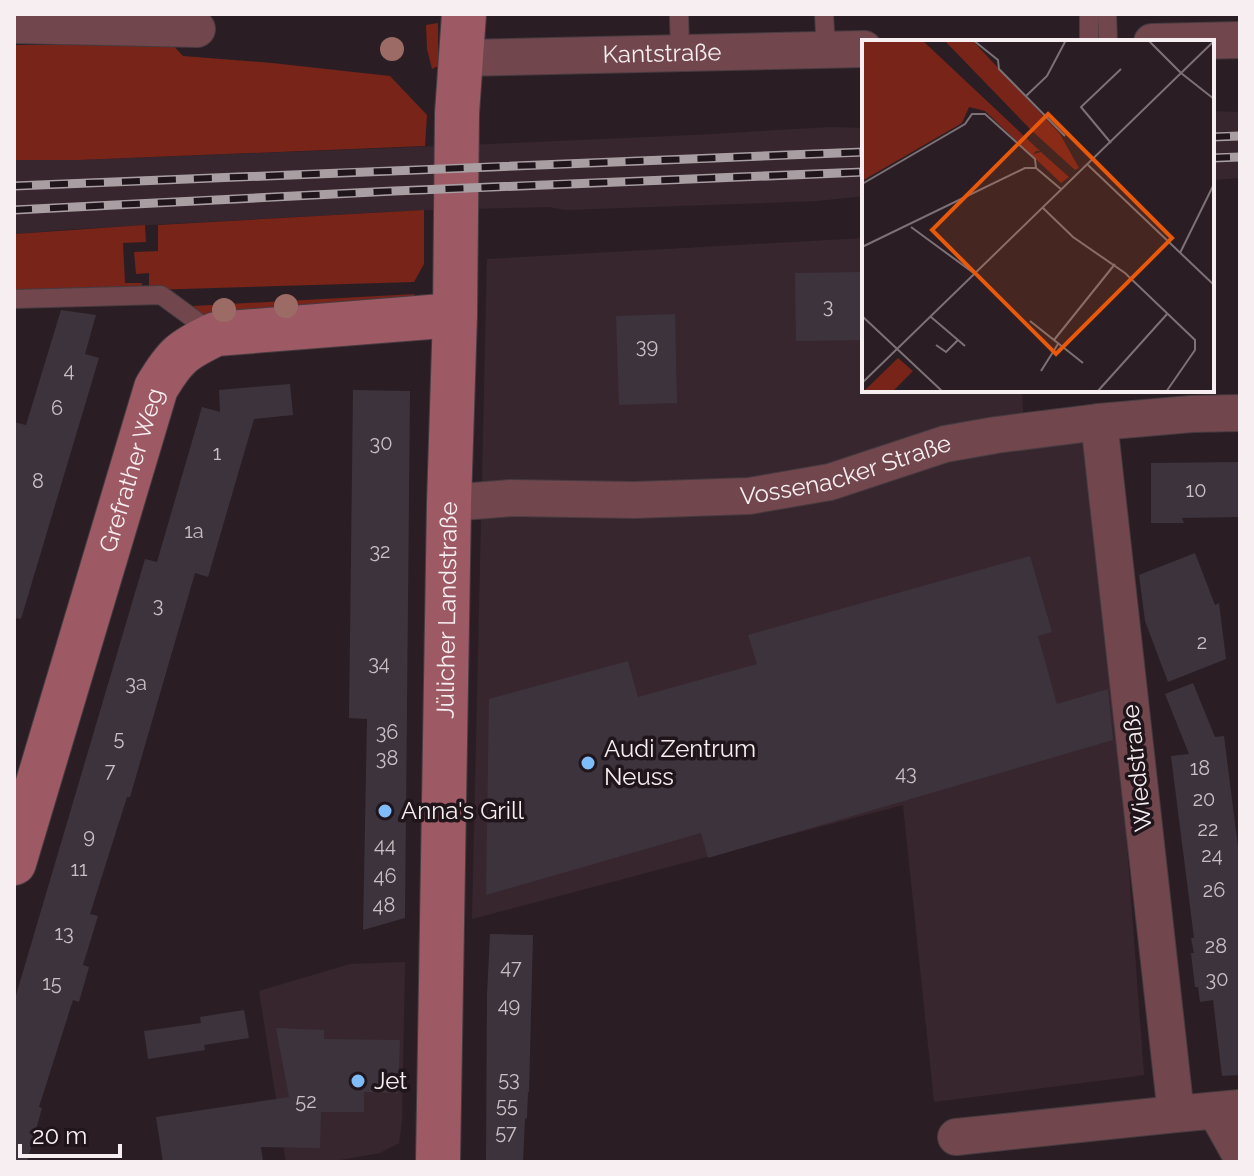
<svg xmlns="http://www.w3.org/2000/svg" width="1254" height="1176" font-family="Raleway,sans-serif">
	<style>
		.built { fill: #38262e }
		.green { fill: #782419 }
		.building { fill: #3d333c }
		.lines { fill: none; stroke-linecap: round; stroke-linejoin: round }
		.lane-casing { stroke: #473b41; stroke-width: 20 }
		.street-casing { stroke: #473b41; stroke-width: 38 }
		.secondary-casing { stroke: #473b41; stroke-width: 46 }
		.lane { stroke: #71474d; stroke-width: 18 }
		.street { stroke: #71474d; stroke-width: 36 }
		.secondary { stroke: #9d5a65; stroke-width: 44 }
		.rail-casing { stroke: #a99fa3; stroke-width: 9 }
		.rail { stroke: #20151a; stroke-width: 6; stroke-dasharray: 18; stroke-linecap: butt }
		.tree { fill: #9c6b66 }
		.poi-dot { fill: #7fbdfa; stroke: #20151a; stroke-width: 3 }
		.labels { text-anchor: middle; stroke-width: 7; stroke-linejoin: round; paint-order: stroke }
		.number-label { font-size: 20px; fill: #c8bfc4 }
		.street-label { font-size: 24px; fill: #f6eef1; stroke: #20151a }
		.poi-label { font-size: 24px; fill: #f6eef1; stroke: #20151a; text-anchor: start }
		.inset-road { fill: none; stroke: #7c7176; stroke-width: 2 }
		.view { fill: #e8590c; fill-opacity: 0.15; stroke: #e8590c; stroke-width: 4 }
		.inset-edge { fill: none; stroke: #f6eef1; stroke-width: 4 }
	</style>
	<rect width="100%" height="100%" fill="#2a1e24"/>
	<!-- built -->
	<g class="built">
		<path d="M1212 111 1240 112V178L1212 180Z"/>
		<path d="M831 127 864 128V196L818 201 566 210 548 207 424 210 61 230 14 234V160L18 159 78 160 490 144 694 135Z"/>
		<path d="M864 238V390H1022L1024 429 1096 425 1144 1075 934 1102 903 805 472 919 487 259Z"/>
		<path d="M405 962 402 1121 399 1143 380 1153 329 1162H286L259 991 350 964Z"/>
	</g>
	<!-- green -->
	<g class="green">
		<path d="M438 23V66L432 69 427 49 426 25Z"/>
		<path d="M68 35 165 37 183 56 272 63 390 76 427 115 425 146 78 160H14V45H68Z"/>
		<path d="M424 210V264L414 282 149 290V273L136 274 134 252 158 251V225Z"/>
		<path d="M145 225 146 242 123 243 125 283H142V290L14 293V234Z"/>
		<path d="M415 294 408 301 205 316 193 306Z"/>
	</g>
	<!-- building -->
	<g class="building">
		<path d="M861 272 862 340 796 341 795 273Z"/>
		<path d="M61 310 96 315 85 354 99 358 21 619 14 618V422L26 425Z"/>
		<path d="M675 314 677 403 619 405 616 316Z"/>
		<path d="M290 384 293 415 254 419 208 577 195 573 130 797H127L90 914 98 916 83 965 89 967 79 1002 73 1000 39 1107 42 1108 27 1162H14V1002L145 559 157 562 202 407 220 412 219 390Z"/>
		<path d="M353 390 410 391 405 918 363 930 367 719 349 718Z"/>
		<path d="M1240 462V517L1182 518 1184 523H1151V463Z"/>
		<path d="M1195 553 1215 605 1219 603 1226 659 1168 682 1145 621 1139 575Z"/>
		<path d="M1030 556 1052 632 1038 636 1057 704 1108 689 1113 740 708 858 701 833 486 895 489 699 628 661 638 697 757 664 748 635Z"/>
		<path d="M1193 683 1215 737 1224 736 1240 863V1075L1222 1076 1213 1000 1200 1002 1198 987H1195L1191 953H1194L1191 938H1194L1171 756 1189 754 1165 694Z"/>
		<path d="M490 934 533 935 529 1092H528L527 1118 525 1119 523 1162H486L487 994Z"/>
		<path d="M244 1010 249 1038 204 1045 205 1050 148 1059 144 1031 201 1023 200 1017Z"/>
		<path d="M276 1028 324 1030V1039L400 1040 398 1093 364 1092V1112H321L320 1148 261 1147 263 1162H163L156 1117 289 1097Z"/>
	</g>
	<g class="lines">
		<defs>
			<g id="lane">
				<path d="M679 14 680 53"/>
				<path d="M824 14 826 50"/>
				<path d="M1089 14V42"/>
				<path d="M1107 14 1108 42"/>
				<path d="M14 299 161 295 213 333"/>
			</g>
			<g id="street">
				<path d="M14 25 197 29"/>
				<path d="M1152 42 1240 40"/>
				<path id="s1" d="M462 58 864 49"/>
				<path id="s2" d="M449 503 511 498 634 500 749 496 830 482 945 444 996 435 1099 422 1191 414 1240 413"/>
				<path d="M1216 1111 1240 1154"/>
				<path d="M1176 1114 1240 1108"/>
				<path d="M956 1137 1176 1114 1099 422"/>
			</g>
			<g id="secondary">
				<path id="s3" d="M14 863 156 388C175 356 182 350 216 334L455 315"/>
				<path id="s4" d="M438 1162 449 503 455 315 457 113 464 14"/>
			</g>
		</defs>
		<!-- lane casing -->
		<use href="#lane" class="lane-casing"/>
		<!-- street casing -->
		<use href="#street" class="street-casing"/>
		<!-- secondary casing -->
		<use href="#secondary" class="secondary-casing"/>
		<!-- lane -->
		<use href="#lane" class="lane"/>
		<!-- street -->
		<use href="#street" class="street"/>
		<!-- secondary -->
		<use href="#secondary" class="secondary"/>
		<defs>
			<g id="rail">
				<path d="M1212 137 1240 136"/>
				<path d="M1212 158 1240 157"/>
				<path d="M14 186 864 152"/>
				<path d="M14 210 394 191 864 172"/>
			</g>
		</defs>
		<!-- rail casing -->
		<use href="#rail" class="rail-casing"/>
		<!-- rail -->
		<use href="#rail" class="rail"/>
	</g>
	<!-- trees -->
	<g class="tree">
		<circle cx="392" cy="49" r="12"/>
		<circle cx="286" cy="306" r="12"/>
		<circle cx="224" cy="310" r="12"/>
	</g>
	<!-- markers -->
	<g class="poi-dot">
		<circle cx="588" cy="763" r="8"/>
		<circle cx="385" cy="811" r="8"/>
		<circle cx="358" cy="1081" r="8"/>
	</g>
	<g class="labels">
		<!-- number labels -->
		<g class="number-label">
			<text x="828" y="313">3</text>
			<text x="647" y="353">39</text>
			<text x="69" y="377">4</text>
			<text x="57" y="415">6</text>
			<text x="381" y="450">30</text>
			<text x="217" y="460">1</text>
			<text x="38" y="488">8</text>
			<text x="1196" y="497">10</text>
			<text x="194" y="538">1a</text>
			<text x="380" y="558">32</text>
			<text x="158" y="612">3</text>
			<text x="1202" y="649">2</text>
			<text x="379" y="670">34</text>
			<text x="136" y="690">3a</text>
			<text x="387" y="739">36</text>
			<text x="119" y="745">5</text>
			<text x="387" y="765">38</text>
			<text x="1200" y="775">18</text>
			<text x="110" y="777">7</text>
			<text x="906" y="780">43</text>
			<text x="1204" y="806">20</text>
			<text x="1208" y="836">22</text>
			<text x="89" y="843">9</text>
			<text x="385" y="852">44</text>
			<text x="1212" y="862">24</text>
			<text x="79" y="876">11</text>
			<text x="385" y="883">46</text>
			<text x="1214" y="897">26</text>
			<text x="384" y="912">48</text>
			<text x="64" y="940">13</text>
			<text x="1216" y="953">28</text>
			<text x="511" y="974">47</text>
			<text x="1217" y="986">30</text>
			<text x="52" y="990">15</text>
			<text x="509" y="1012">49</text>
			<text x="509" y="1086">53</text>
			<text x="306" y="1108">52</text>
			<text x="507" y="1112">55</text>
			<text x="506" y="1139">57</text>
		</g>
		<!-- street labels -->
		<g class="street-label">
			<text dy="8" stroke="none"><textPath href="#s1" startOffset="200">Kantstraße</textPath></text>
			<text dy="8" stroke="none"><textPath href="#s2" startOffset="400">Vossenacker Straße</textPath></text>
			<text dy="8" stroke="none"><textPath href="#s3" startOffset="410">Grefrather Weg</textPath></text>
			<text dy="8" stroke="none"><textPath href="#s4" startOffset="552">Jülicher Landstraße</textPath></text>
			<text transform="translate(1137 768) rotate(-96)" y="8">Wiedstraße</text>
		</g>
		<!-- poi labels -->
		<g class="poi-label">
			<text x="604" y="757">Audi Zentrum<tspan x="604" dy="28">Neuss</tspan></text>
			<text x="401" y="819">Anna's Grill</text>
			<text x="374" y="1089">Jet</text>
		</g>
	</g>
	<!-- overview -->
	<g transform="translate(862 40)">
		<rect width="352" height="352" fill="#2a1e24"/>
		<path d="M0 0H60L178 111H174L171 114 179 112 207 137 199 143 123 71 107 67 100 83 0 141ZM82 0H110L198 94 217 128 213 130 169 90ZM36 318 51 331 30 352H1Z" fill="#782419"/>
		<path class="inset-road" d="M111 0 136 20 137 29 203 96M286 0 319 33M319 33 352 59M164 56 185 36 204 0M249 103 219 67 259 29M226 125 352 245M0 144 103 84 110 74H123L173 119 174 128M181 168 211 197 263 233 333 300V310L304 352M49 187 113 234M0 207 163 128H174L200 150M318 213 352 144M0 276 81 352M69 277 103 306M168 281 192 300 253 224M192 300 221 323M74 305 84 312 96 300M179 331 196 304M0 343 352 1M235 352 306 273"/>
		<path class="view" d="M186 74 310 198 194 314 70 190Z"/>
		<rect width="352" height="352" class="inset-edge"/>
	</g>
	<!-- border -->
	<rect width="1254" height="1176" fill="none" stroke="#f6eef1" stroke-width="32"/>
	<!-- scale -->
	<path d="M20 1144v12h100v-12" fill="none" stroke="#f6eef1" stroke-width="4"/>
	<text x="32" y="1144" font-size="24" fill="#f6eef1" stroke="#20151a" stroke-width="6" paint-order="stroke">20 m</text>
</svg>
